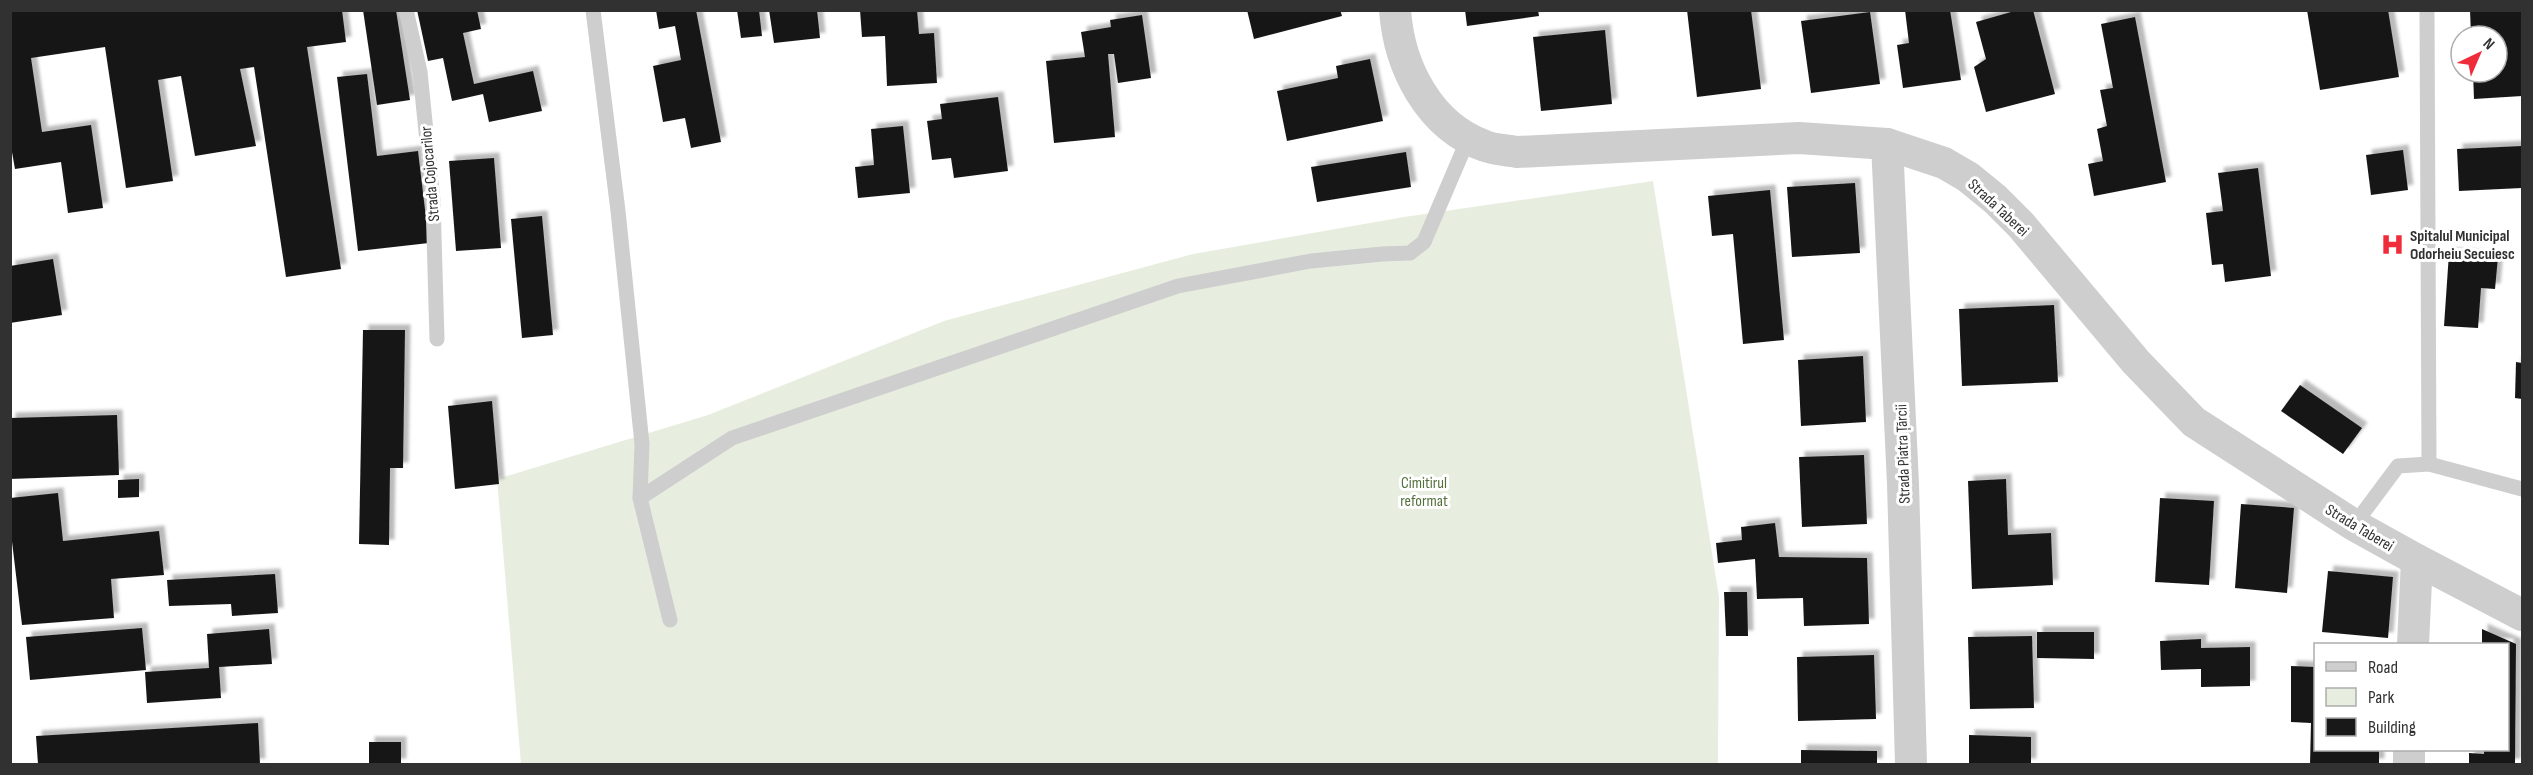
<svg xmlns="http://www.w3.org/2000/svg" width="2533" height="775" font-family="'Sofia Sans Condensed',sans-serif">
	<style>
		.green { fill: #e7eedf }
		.building { fill: #181818; filter: url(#shadow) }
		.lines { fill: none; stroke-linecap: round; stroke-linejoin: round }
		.lane { stroke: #cecece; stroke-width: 15 }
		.street { stroke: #cecece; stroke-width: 32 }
		.labels { text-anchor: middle; stroke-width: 6; stroke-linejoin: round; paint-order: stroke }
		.street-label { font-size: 16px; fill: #313131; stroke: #fff }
		.poi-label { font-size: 16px; font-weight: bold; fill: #313131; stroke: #fff; text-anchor: start }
		.park-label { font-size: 16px; fill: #53703b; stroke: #fff }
	</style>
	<defs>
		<filter id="shadow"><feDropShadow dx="5.5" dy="-5.5" stdDeviation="1.5" flood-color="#0004"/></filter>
	</defs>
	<rect width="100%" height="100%" fill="#fff"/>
	<!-- green -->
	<path class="green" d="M1653 181 1719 597 1718 764H521L497 479 708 415 944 321 1193 254 1404 217Z"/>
	<!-- building -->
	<g class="building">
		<path d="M10 10H342L346 42 307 47 341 269 286 277 254 67 240 69 256 146 195 156 181 76 158 80 173 181 126 188 105 47 31 58 42 132 91 125 103 208 68 213 61 162 15 169 10 141Z"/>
		<path d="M363 10H396L410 100 377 105Z"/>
		<path d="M417 10H477L481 29 463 33 474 84 533 71 542 111 489 122 483 94 452 101 443 58 428 61Z"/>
		<path d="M656 10H696L721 142 691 148 685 118 663 122 653 66 681 60 675 26 659 29Z"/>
		<path d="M737 10H759L762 36 741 38Z"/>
		<path d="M769 10H817L820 38 774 43Z"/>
		<path d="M860 10H917L919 34 934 33 937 83 887 86 885 36 862 37Z"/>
		<path d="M1247 10H1340L1342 16 1254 39Z"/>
		<path d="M1465 10H1538L1539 16 1467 26Z"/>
		<path d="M1687 10H1751L1761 89 1697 97Z"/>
		<path d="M1905 10H1950L1961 80 1903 88 1897 45 1909 43Z"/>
		<path d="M2018 10H2033L2055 94 1986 112 1974 67 1986 59 1976 22Z"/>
		<path d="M2307 10H2388L2399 77 2320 90Z"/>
		<path d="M2470 10H2522V96L2474 99 2473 72H2497V36H2471Z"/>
		<path d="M1870 12 1880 84 1811 93 1801 21Z"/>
		<path d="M1142 15 1151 78 1118 83 1114 54H1108L1115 137 1054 143 1046 61 1085 57 1081 32 1111 27 1110 20Z"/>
		<path d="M2135 17 2166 182 2094 196 2088 164 2103 161 2097 129 2107 126 2100 90 2113 88 2101 24Z"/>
		<path d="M1605 30 1612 104 1541 111 1533 37Z"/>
		<path d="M1370 59 1383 121 1287 141 1277 91 1338 78 1336 66Z"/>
		<path d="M367 74 377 156 418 151 429 243 358 251 337 77Z"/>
		<path d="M998 97 1008 171 954 178 951 158 932 160 927 121 942 119 940 104Z"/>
		<path d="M903 126 910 193 858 198 855 167 874 165 871 129Z"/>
		<path d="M2522 146V188L2459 191 2457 149Z"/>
		<path d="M2403 150 2408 190 2371 195 2366 155Z"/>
		<path d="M1406 152 1411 187 1317 202 1311 167Z"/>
		<path d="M494 158 501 248 456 251 449 161Z"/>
		<path d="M2258 168 2271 276 2225 282 2223 264 2212 265 2206 213 2223 211 2218 173Z"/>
		<path d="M1855 183 1860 253 1792 257 1787 187Z"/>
		<path d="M1770 190 1784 340 1743 344 1733 234 1712 236 1708 196Z"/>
		<path d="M542 216 553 335 522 338 511 219Z"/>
		<path d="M2449 253 2498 257 2495 289 2481 288 2478 328 2444 326Z"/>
		<path d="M53 259 62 315 10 323V266Z"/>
		<path d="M2054 305 2058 382 1962 386 1959 309Z"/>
		<path d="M363 330H405L403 468H390L389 545 359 544Z"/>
		<path d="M1863 356 1866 422 1801 426 1798 360Z"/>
		<path d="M2516 362 2522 363V399L2515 398Z"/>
		<path d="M2300 385 2362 428 2343 454 2281 411Z"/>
		<path d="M492 401 499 484 455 489 448 406Z"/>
		<path d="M117 415 119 475 10 479V418Z"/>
		<path d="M1864 455 1867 524 1802 527 1799 457Z"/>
		<path d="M139 479V497L118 498V480Z"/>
		<path d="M2006 479 2008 535 2051 533 2053 585 1972 589 1968 481Z"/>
		<path d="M58 493 63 541 159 531 164 575 111 579 114 618 22 625 10 525V498Z"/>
		<path d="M2160 498 2214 501 2209 585 2155 582Z"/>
		<path d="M2241 504 2294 508 2287 593 2235 588Z"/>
		<path d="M1775 523 1779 557 1867 558 1869 624 1804 626 1803 598 1757 599 1755 559 1718 563 1716 543 1742 540 1741 527Z"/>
		<path d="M2328 571 2393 577 2388 638 2322 632Z"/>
		<path d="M275 574 278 613 232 616 231 604 169 606 167 580Z"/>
		<path d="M1724 592H1747L1748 636H1726Z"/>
		<path d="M142 628 146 670 30 680 26 637Z"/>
		<path d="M269 629 272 664 219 667 221 698 147 703 145 672 209 668 207 634Z"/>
		<path d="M2482 629 2516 644 2515 764H2469V753L2484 754V750H2508V644H2482Z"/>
		<path d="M2037 632H2094V659L2037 658Z"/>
		<path d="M2032 636 2034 708 1970 709 1968 637Z"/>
		<path d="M2201 639V648L2250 647V686L2201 687V669L2161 670 2160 641Z"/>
		<path d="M1874 655 1876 719 1798 721 1797 657Z"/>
		<path d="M2291 666 2316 667V750H2379V764H2310L2311 723 2291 722Z"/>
		<path d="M258 723 260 764H38L36 736Z"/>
		<path d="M1969 735 2031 737V764H1969Z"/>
		<rect x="369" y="742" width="32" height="22"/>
		<path d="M1801 750 1877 751V764H1801Z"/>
	</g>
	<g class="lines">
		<!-- lane -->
		<g class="lane">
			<path d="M406 10 420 72 433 201 437 339"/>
			<path d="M593 10 618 211 642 444 640 498 732 438 1178 286 1311 261 1382 254 1410 253 1424 242 1468 139"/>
			<path d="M2429 464 2522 489"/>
			<path d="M640 498 670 620"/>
			<path d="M2354 525 2398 466 2429 464 2427 10"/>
		</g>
		<!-- street -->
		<g class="street">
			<path d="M1395 10C1399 67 1429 126 1485 146 1495 150 1507 150 1517 152L1799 138 1887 144 1944 163 1968 177 1995 199 2021 225 2136 362 2194 422 2354 525 2417 560 2522 615"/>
			<path d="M1887 144 1903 484 1911 764"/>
			<path d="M2413 644 2417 560"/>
			<path d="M2409 764V750"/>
		</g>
	</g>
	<!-- icons -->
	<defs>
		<symbol id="hospital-bare" viewBox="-9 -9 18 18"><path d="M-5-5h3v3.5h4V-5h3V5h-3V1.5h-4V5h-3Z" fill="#ef2c39" stroke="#fff" stroke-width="2.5" paint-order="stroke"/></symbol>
	</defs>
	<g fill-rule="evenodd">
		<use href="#hospital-bare" x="2376" y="228" width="33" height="33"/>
	</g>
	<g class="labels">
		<!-- street labels -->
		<g class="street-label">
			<text transform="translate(429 174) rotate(-95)" y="6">Strada Cojocarilor</text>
			<text transform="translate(1999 207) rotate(43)" y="6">Strada Taberei</text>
			<text transform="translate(1902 454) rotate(-92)" y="6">Strada Piatra Țărcii</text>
			<text transform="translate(2360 527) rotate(31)" y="6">Strada Taberei</text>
		</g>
		<!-- poi labels -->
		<g class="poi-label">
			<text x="2410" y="241">Spitalul Municipal<tspan x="2410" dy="18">Odorheiu Secuiesc</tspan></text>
		</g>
		<!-- park labels -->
		<g class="park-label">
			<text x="1424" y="488">Cimitirul<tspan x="1424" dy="18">reformat</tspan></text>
		</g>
	</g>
	<!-- border -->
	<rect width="2533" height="775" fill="none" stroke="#313131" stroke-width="24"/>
	<!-- legend -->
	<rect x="2314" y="643" width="195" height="108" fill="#ffffff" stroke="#adadad" stroke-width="1.5"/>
	<rect x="2326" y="662" width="30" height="9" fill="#cecece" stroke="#adadad" stroke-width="1.5"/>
	<text x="2368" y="673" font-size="18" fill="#313131">Road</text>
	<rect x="2326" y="688" width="30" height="18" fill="#e7eedf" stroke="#adadad" stroke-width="1.5"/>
	<text x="2368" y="703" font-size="18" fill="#313131">Park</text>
	<rect x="2326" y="718" width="30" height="18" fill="#181818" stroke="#adadad" stroke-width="1.5"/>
	<text x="2368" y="733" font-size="18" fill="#313131">Building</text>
	<!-- north arrow -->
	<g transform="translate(2479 54) rotate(44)"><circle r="28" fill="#ffffff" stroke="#adadad" stroke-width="1.5"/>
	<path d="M0-4.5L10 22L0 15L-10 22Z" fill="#ef2c39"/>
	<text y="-9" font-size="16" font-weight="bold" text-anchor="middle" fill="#313131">N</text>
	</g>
</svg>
